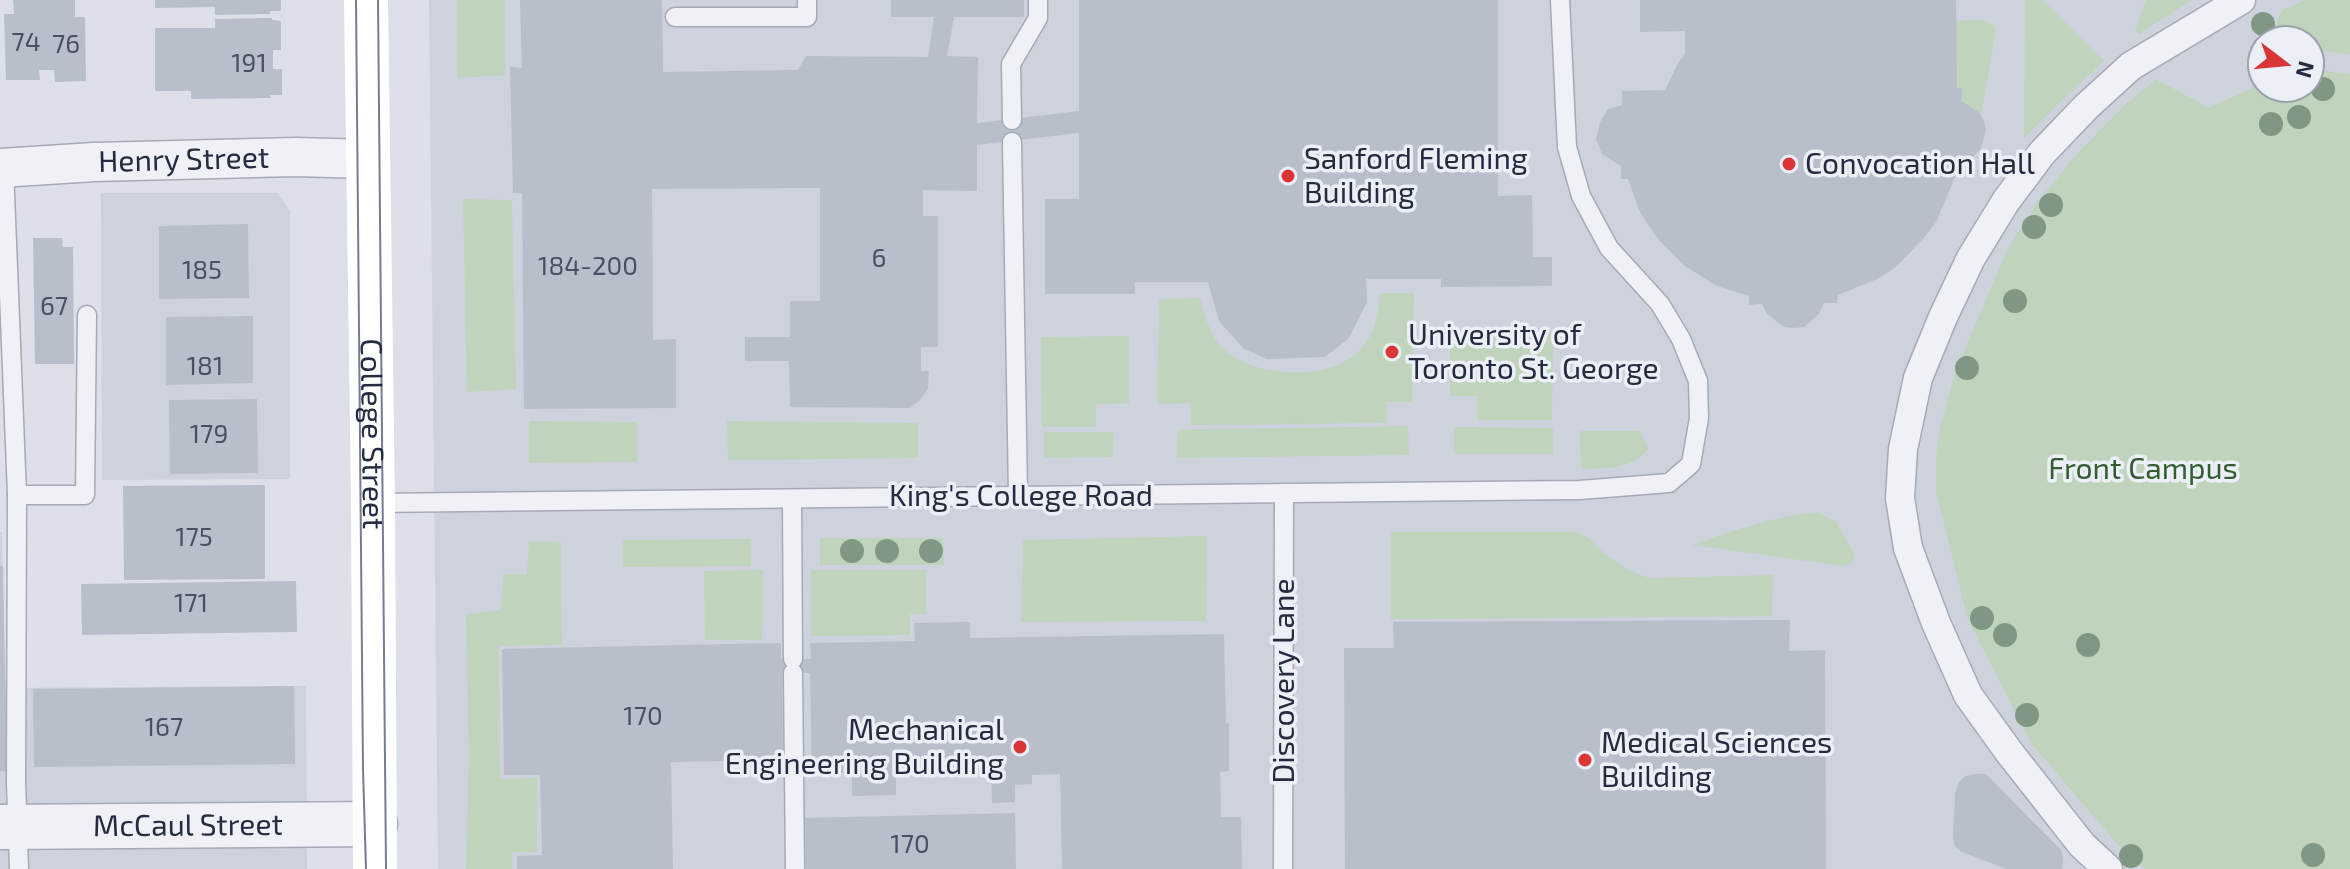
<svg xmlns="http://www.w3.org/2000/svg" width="2350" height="869" font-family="'Exo 2',sans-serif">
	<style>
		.built { fill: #ced2dd; fill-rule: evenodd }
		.green { fill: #bfd3bd }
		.building { fill: #b9becb }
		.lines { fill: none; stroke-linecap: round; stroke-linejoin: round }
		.service-casing { stroke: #a6aab6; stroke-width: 21 }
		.pedestrian-casing { stroke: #a6aab6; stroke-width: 31 }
		.minor-casing { stroke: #a6aab6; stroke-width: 41 }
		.tertiary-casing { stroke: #a6aab6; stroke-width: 47 }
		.service { stroke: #f0f1f6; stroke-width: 18 }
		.pedestrian { stroke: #f0f1f6; stroke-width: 28 }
		.minor { stroke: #f0f1f6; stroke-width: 38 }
		.tertiary { stroke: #f0f1f6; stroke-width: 44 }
		.secondary { stroke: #fff; stroke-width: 44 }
		.tram { stroke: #757c93; stroke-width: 2 }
		.tree { fill: #809883 }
		.poi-dot { fill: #d93638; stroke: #eceff6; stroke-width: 3 }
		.labels { text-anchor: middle; stroke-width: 7; stroke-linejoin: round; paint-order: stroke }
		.number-label { font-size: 26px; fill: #4a5063 }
		.poi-label { font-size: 30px; fill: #252b40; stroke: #eceff6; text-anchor: start }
		.street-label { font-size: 30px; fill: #252b40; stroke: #eceff6 }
		.park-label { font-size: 30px; fill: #335d31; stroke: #eceff6 }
	</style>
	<rect width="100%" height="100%" fill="#dde0e8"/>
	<!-- built -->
	<g class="built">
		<path d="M429 0H2350V869H438ZM2262 40H2310V88H2262Z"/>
		<path d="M101 193H278L290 211V479L102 480Z"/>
		<path d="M0 532H2L5 688 306 686 307 869H0Z"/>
	</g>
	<!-- green -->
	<g class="green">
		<path d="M457 0H505V75L457 78Z"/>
		<path d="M2025 0H2043L2104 61 2061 101 2024 138Z"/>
		<path d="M2146 0H2192L2139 34 2135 31Z"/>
		<path d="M2306 0H2350V54L2310 50V40H2274L2271 36 2282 10Z"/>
		<path d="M1983 20 1995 26V36L1981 116 1978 111 1961 101 1962 88H1957L1956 21Z"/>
		<path d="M2310 69 2350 74V869H2145L2118 845 2031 743 1967 617 1936 491V457L1941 424 1956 370 2008 248 2039 200 2076 155 2124 106 2156 79 2209 108 2262 83V88H2310Z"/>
		<path d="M463 199 512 200 516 389 467 392Z"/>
		<path d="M1380 293H1414L1412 402H1386L1387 423 1191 425V403L1157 404 1159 299 1200 298C1206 318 1210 339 1227 352 1261 378 1328 382 1360 350 1374 336 1379 313 1380 293Z"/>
		<path d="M1450 332 1553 333 1552 420H1477V396H1450Z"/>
		<path d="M1129 336V403L1096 404V427H1042L1041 337Z"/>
		<path d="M529 421 637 422V462L529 463Z"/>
		<path d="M727 421 918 423V458L728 460Z"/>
		<path d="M1408 426 1409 455 1177 458 1178 430Z"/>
		<path d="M1454 427 1553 428V454H1454Z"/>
		<path d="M1580 431H1640L1648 449C1630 470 1607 468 1581 469Z"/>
		<path d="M1044 432H1114L1113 457 1044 458Z"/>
		<path d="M1817 512 1836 522 1855 555 1851 564 1844 566 1692 545C1734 530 1773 517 1817 512Z"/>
		<path d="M1391 532H1574C1593 537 1594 546 1609 557 1622 567 1634 573 1649 578L1773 575 1772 616 1391 619Z"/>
		<path d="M1207 536 1206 621 1021 622 1023 540Z"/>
		<path d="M820 538H943L944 565H820Z"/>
		<path d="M751 539V566L623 567V540Z"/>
		<path d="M529 541 561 542 562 645 499 646 500 779 537 778V852H512V869H466L469 755 466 614 501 610 503 574H527Z"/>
		<path d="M763 570 762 640H705L704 571Z"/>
		<path d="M811 570H926V614H910V635L811 636Z"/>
	</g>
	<!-- building -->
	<g class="building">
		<path d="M13 0H75V17H85L86 81 55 82 54 70H39L40 80H6L4 14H14Z"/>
		<path d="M155 0H281V11H270V14L215 15V7L155 8Z"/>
		<path d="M520 0H662L663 72 798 70 806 56 928 57 934 17H891V0H1024V17H954L947 56 978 57 977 123 1079 111V0H1498V196L1532 195 1533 257H1552V286L1441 287V279H1366L1367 302 1349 338 1325 357 1267 359 1244 349 1219 321 1208 282H1135V294H1045V199H1079V133L985 144 977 145V191L923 190V216H938V347H921V371H929L928 389 920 400 910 408 790 407 789 361H745V337H790V301H820V188L652 189 653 340 676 339V408L524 409 522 193H513L510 67 522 68Z"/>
		<path d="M1640 0H1956L1957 88H1962L1961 101 1978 111 1984 121 1986 130 1981 149 1969 161 1962 162V176L1956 175 1936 222 1922 240 1895 268 1877 279 1838 295 1837 303H1824L1819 314 1804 327 1794 328 1784 327 1767 314 1762 304 1749 305V296L1717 286 1685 266 1659 240 1648 225 1639 210 1628 179H1621V166L1602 154 1596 139 1600 122 1608 109 1622 105V91L1665 90 1678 63 1685 54V31L1640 32Z"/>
		<path d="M272 18V20L281 21V50H273V69H282V95H270L271 98 191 99V91H155V28H215V19Z"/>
		<path d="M248 224 249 298 159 299V226Z"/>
		<path d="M33 238H62L63 247H73L74 364H35Z"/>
		<path d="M253 316V383L166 385V317Z"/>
		<path d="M257 399 258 473 170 474 169 400Z"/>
		<path d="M265 485V579L124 580 123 486Z"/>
		<path d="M0 566H3L7 771H0Z"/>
		<path d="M296 581 297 632 82 635 81 584Z"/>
		<path d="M1790 620 1789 651 1825 650 1826 869H1345L1344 648H1394L1393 622Z"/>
		<path d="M970 622V638L1224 634 1226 724 1229 723V771L1220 772 1221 817H1241L1242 869H1062L1060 774 1032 775V784L1015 785V802L992 803 991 772 896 773V795L852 796V773H812L810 673H782L783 760 671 762 673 869H517V856L542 855 540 775H504L502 649 781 643V659H811L810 643 915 641 914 623Z"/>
		<path d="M294 686 295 764 34 767 33 689Z"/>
		<path d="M1975 774H1986L2061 850 2063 858 2062 869H2006L1960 851 1955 846 1953 837 1955 794 1959 782 1965 776Z"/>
		<path d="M1015 813 1016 869H806L805 818Z"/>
	</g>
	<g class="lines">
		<defs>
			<g id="service">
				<path d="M675 17H807V0"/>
				<path d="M1012 120 1011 64 1038 18V0"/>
				<path d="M1012 142 1018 495"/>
				<path d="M4 168 17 495 16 782 19 869"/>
				<path d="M17 495H85L87 315"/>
				<path d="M792 499 793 659"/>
				<path d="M373 503 1580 490 1669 483 1691 464 1699 418 1698 381 1681 339 1660 304 1609 248 1581 196 1567 147 1560 0"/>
				<path d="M793 673 795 869"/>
				<path d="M1283 869 1284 493"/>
			</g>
			<path id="pedestrian" d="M2108 869 2082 845 2009 752 1968 695 1936 623 1908 548 1900 498 1903 449 1918 378 1943 317 1971 258 2006 201 2042 153 2086 107 2131 66 2241 0"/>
			<g id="minor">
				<path id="s1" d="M0 168 94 162 296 157 368 159"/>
			</g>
			<g id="tertiary">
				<path id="s2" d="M0 827 375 824"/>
			</g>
		</defs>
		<!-- service casing -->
		<use href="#service" class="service-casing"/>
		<!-- pedestrian casing -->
		<use href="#pedestrian" class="pedestrian-casing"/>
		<!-- minor casing -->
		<use href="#minor" class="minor-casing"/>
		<!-- tertiary casing -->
		<use href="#tertiary" class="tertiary-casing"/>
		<!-- service -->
		<use href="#service" class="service"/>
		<!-- pedestrian -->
		<use href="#pedestrian" class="pedestrian"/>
		<!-- minor -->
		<use href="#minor" class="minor"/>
		<!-- tertiary -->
		<use href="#tertiary" class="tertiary"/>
		<!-- secondary -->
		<path class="secondary" id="s3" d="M366 0 373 503 375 869"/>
		<!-- tram -->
		<g class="tram">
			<path d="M356 0 363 769 366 869"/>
			<path d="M378 0 386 869"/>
		</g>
	</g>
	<!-- trees -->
	<g class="tree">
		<circle cx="2263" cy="24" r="12"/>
		<circle cx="2323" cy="89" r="12"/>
		<circle cx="2299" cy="117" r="12"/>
		<circle cx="2271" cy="124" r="12"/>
		<circle cx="2051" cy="205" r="12"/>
		<circle cx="2034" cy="227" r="12"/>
		<circle cx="2015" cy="301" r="12"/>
		<circle cx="1967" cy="368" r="12"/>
		<circle cx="852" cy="551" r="12"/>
		<circle cx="887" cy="551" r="12"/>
		<circle cx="931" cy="551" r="12"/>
		<circle cx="1982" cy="618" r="12"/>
		<circle cx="2005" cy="635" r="12"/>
		<circle cx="2088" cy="645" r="12"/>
		<circle cx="2027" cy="715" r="12"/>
		<circle cx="2313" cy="855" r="12"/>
		<circle cx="2131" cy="856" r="12"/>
	</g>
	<!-- markers -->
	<g class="poi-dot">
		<circle cx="1789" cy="164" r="8"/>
		<circle cx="1288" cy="176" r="8"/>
		<circle cx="1392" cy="352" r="8"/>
		<circle cx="1020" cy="747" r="8"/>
		<circle cx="1585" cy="760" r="8"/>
	</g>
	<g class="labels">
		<!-- number labels -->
		<g class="number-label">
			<text x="26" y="51">74</text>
			<text x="66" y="53">76</text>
			<text x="249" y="72">191</text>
			<text x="879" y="267">6</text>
			<text x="588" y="275">184-200</text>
			<text x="202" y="279">185</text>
			<text x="54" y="315">67</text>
			<text x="205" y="375">181</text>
			<text x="209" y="443">179</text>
			<text x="194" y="546">175</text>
			<text x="191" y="612">171</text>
			<text x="643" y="725">170</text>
			<text x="164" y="736">167</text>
			<text x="910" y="853">170</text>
		</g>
		<!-- poi labels -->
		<g class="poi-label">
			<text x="1304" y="169">Sanford Fleming<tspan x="1304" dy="34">Building</tspan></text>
			<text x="1805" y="174">Convocation Hall</text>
			<text x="1408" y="345">University of<tspan x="1408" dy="34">Toronto St. George</tspan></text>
			<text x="1004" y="740" text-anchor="end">Mechanical<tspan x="1004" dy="34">Engineering Building</tspan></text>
			<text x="1601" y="753">Medical Sciences<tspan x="1601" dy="34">Building</tspan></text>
		</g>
		<!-- street labels -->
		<g class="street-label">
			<text dy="10" stroke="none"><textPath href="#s1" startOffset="184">Henry Street</textPath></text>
			<text dy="10" stroke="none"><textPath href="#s3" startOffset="434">College Street</textPath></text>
			<text x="1021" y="506">King's College Road</text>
			<text transform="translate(1284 681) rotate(-90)" y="10">Discovery Lane</text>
			<text dy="10" stroke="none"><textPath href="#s2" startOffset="188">McCaul Street</textPath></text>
		</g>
		<!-- park labels -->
		<g class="park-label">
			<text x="2143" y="479">Front Campus</text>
		</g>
	</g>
	<!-- north arrow -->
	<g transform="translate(2286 64) rotate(106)"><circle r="38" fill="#eceff6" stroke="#9ca1ad" stroke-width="2"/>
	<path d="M0-6L14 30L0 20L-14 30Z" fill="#d93638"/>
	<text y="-12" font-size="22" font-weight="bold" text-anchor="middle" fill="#252b40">N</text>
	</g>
</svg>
